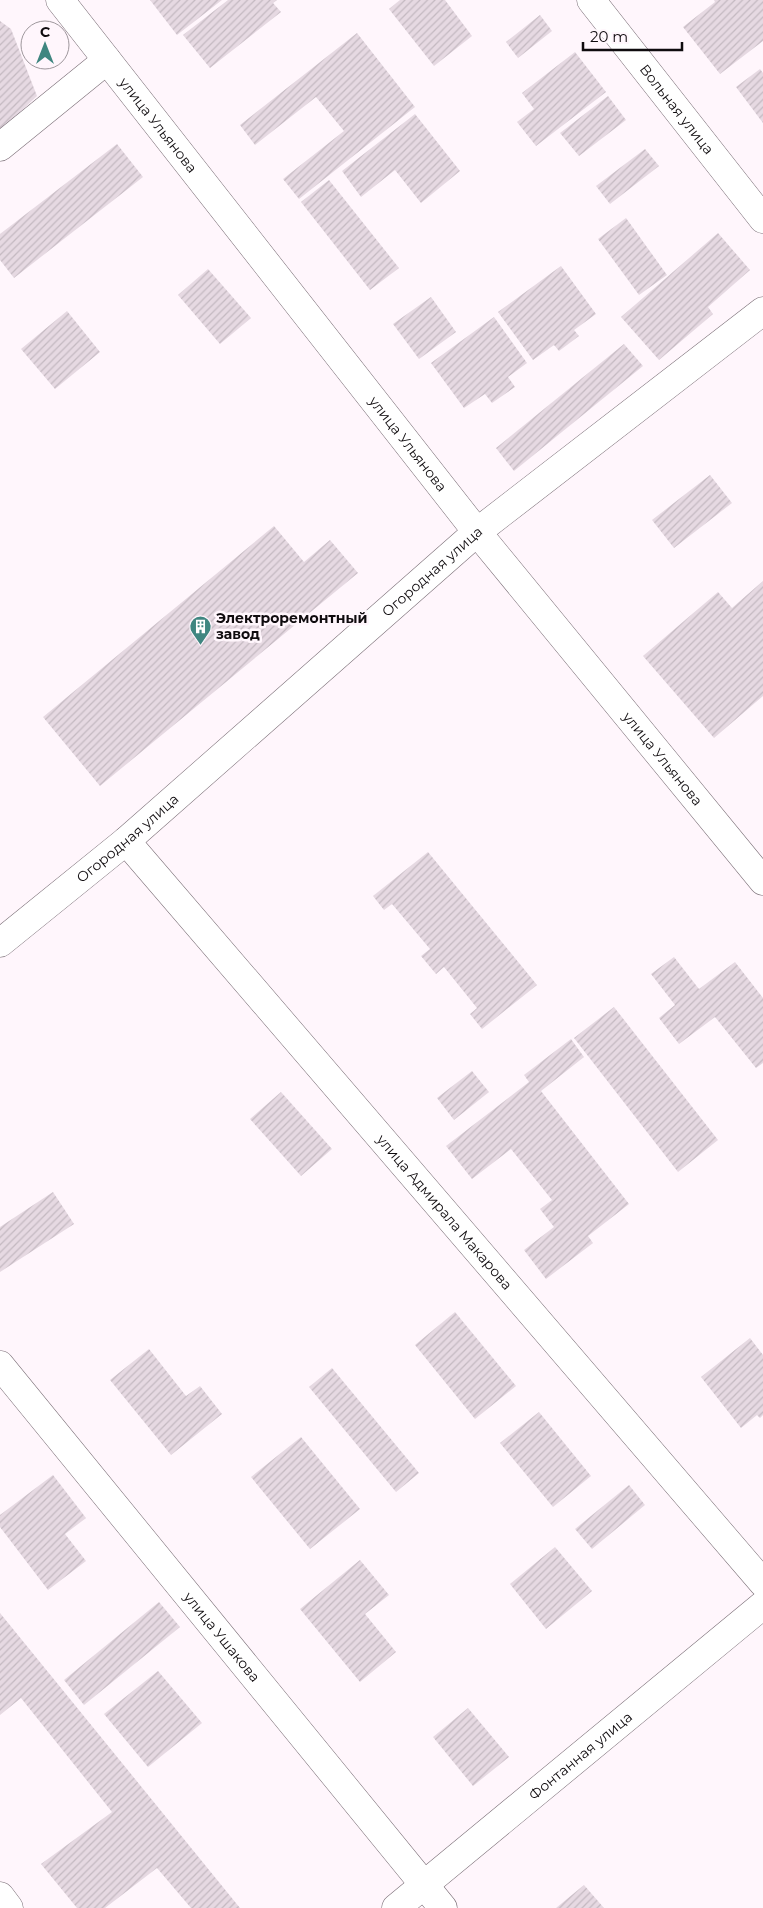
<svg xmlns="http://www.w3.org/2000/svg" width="763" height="1908" font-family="Montserrat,sans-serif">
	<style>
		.building { fill: url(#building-hatch) }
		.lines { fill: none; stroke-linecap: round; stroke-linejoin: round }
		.minor-casing { stroke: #7a6e76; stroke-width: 29 }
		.minor { stroke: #fff; stroke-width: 28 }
		.labels { text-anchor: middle; stroke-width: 5; stroke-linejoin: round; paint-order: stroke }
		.street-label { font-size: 14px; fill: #0f0b0e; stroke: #fff6fc }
		.poi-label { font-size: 14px; font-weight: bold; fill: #0f0b0e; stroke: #fff6fc; text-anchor: start }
	</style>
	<defs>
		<pattern id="building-hatch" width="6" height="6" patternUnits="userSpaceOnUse" patternTransform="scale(1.25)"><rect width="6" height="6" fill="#e6d9e2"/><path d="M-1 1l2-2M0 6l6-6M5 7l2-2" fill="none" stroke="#c4b9c1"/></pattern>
	</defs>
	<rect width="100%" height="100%" fill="#fff6fc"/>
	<!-- building -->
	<g class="building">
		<path d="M150 0H222L177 35Z"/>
		<path d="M228 0H277L273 3 281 12 210 68 183 35Z"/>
		<path d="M400 0H445L472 36 434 66 389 9Z"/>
		<path d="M714 0H763V41L720 74 683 27 715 2Z"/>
		<path d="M540 15 552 31 518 58 506 42Z"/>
		<path d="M0 21 11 29 37 96 0 131Z"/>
		<path d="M357 33 415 107 299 199 283 179 344 131 316 97 255 145 240 125Z"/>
		<path d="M575 52 606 92 536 146 517 122 534 109 522 93Z"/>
		<path d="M760 69 763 73V123L736 87Z"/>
		<path d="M608 96 626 120 579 156 560 133Z"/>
		<path d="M415 114 460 171 421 203 395 170 361 197 342 171Z"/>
		<path d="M117 144 143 177 14 278 0 260V234Z"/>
		<path d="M645 149 659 166 610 204 596 186Z"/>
		<path d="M329 180 399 268 370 290 301 202Z"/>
		<path d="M626 218 667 275 639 295 598 239Z"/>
		<path d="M718 233 750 270 708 307 713 314 659 360 621 317Z"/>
		<path d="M561 266 596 314 574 330 579 336 559 351 554 345 533 360 498 312Z"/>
		<path d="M208 269 251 318 220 344 178 295Z"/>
		<path d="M431 297 456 332 419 359 393 324Z"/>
		<path d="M67 311 100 352 55 389 21 349Z"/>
		<path d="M494 317 527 363 508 377 515 387 492 403 485 394 464 408 431 363Z"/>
		<path d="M624 344 643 366 514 471 496 448Z"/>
		<path d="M710 475 732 503 674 548 652 520Z"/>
		<path d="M274 526 304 562 330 540 358 573 100 786 43 717Z"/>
		<path d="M763 581V696L714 738 643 656 718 592 732 608Z"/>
		<path d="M428 852 537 985 482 1029 470 1014 477 1008 444 967 436 974 421 956 430 949 392 904 384 910 373 896Z"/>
		<path d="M674 957 699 989 735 962 763 998V1063L756 1068 715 1017 679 1044 659 1018 675 1005 651 974Z"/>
		<path d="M614 1007 718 1140 678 1172 574 1038Z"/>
		<path d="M571 1039 584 1057 541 1091 629 1204 588 1236 593 1243 546 1279 524 1250 554 1227 540 1209 552 1200 511 1149 472 1179 446 1146 529 1082 524 1075Z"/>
		<path d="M472 1071 489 1092 454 1120 437 1098Z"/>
		<path d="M281 1092 332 1149 301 1176 250 1119Z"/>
		<path d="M53 1192 74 1224 0 1272V1227Z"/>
		<path d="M455 1312 516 1386 475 1419 415 1345Z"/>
		<path d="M750 1338 763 1355V1415L760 1418 757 1415 741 1428 701 1377Z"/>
		<path d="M149 1349 186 1396 200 1386 222 1414 171 1455 110 1380Z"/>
		<path d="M332 1368 419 1473 396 1492 309 1387Z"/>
		<path d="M539 1412 591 1476 553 1507 500 1443Z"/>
		<path d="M301 1437 360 1509 310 1549 251 1477Z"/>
		<path d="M53 1475 86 1518 65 1534 86 1561 48 1590 0 1527V1515Z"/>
		<path d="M629 1485 645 1505 592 1549 575 1529Z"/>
		<path d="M555 1547 592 1591 546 1629 510 1584Z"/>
		<path d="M360 1560 389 1595 365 1614 396 1652 360 1682 300 1609Z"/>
		<path d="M159 1602 180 1627 84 1705 64 1680Z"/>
		<path d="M0 1613 240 1908H191L157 1868 105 1908H77L41 1864 112 1812 21 1698 0 1715Z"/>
		<path d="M158 1671 202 1723 148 1767 104 1714Z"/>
		<path d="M468 1708 509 1757 473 1786 433 1737Z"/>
		<path d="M584 1885 604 1908H556Z"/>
	</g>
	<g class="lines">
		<defs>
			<g id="minor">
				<path id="s1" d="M60 0 477 532 763 881"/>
				<path id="s2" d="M591 0 763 219"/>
				<path d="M0 147 107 60"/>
				<path id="s3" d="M126 841 763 1583"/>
				<path id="s4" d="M0 943 126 841 477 532 763 311"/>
				<path id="s5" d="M0 1365 443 1908"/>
				<path d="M0 1896 9 1908"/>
				<path id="s6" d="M396 1908 763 1605"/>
			</g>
		</defs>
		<!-- minor casing -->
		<use href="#minor" class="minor-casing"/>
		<!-- minor -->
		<use href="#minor" class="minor"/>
	</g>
	<!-- icons -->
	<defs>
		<symbol id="building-pin" viewBox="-11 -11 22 30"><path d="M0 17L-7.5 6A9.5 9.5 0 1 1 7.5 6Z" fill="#3f8680" stroke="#fff6fc"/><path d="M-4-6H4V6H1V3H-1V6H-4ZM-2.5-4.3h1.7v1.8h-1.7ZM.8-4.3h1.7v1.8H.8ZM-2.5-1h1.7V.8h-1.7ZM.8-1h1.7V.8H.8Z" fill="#fff"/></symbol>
	</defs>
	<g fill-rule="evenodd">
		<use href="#building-pin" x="188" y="614" width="25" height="34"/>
	</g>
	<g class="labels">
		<!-- street labels -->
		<g class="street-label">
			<text dy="5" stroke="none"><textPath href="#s2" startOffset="139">Вольная улица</textPath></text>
			<text dy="5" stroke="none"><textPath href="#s1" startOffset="159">улица Ульянова</textPath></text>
			<text dy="5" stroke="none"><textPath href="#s1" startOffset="564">улица Ульянова</textPath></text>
			<text dy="5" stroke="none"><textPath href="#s4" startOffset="570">Огородная улица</textPath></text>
			<text dy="5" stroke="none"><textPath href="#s1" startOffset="969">улица Ульянова</textPath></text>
			<text dy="5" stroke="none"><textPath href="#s4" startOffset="165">Огородная улица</textPath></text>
			<text dy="5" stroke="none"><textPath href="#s3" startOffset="489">улица Адмирала Макарова</textPath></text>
			<text dy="5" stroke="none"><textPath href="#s5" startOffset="351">улица Ушакова</textPath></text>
			<text dy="5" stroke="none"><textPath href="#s6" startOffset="239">Фонтанная улица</textPath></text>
		</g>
		<!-- poi labels -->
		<g class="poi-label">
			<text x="216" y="623">Электроремонтный<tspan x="216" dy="16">завод</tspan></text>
		</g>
	</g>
	<!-- north arrow -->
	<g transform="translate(45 45)"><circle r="24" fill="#fff6fc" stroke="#9f989d"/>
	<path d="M0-4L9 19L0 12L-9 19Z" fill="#3f8680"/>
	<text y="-8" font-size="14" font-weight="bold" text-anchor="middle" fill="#0f0b0e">С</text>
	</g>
	<!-- scale -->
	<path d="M583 42v8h99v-8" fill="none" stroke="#0f0b0e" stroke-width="2.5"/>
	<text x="590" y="42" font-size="15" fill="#0f0b0e" stroke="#fff6fc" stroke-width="4" paint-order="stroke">20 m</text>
</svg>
